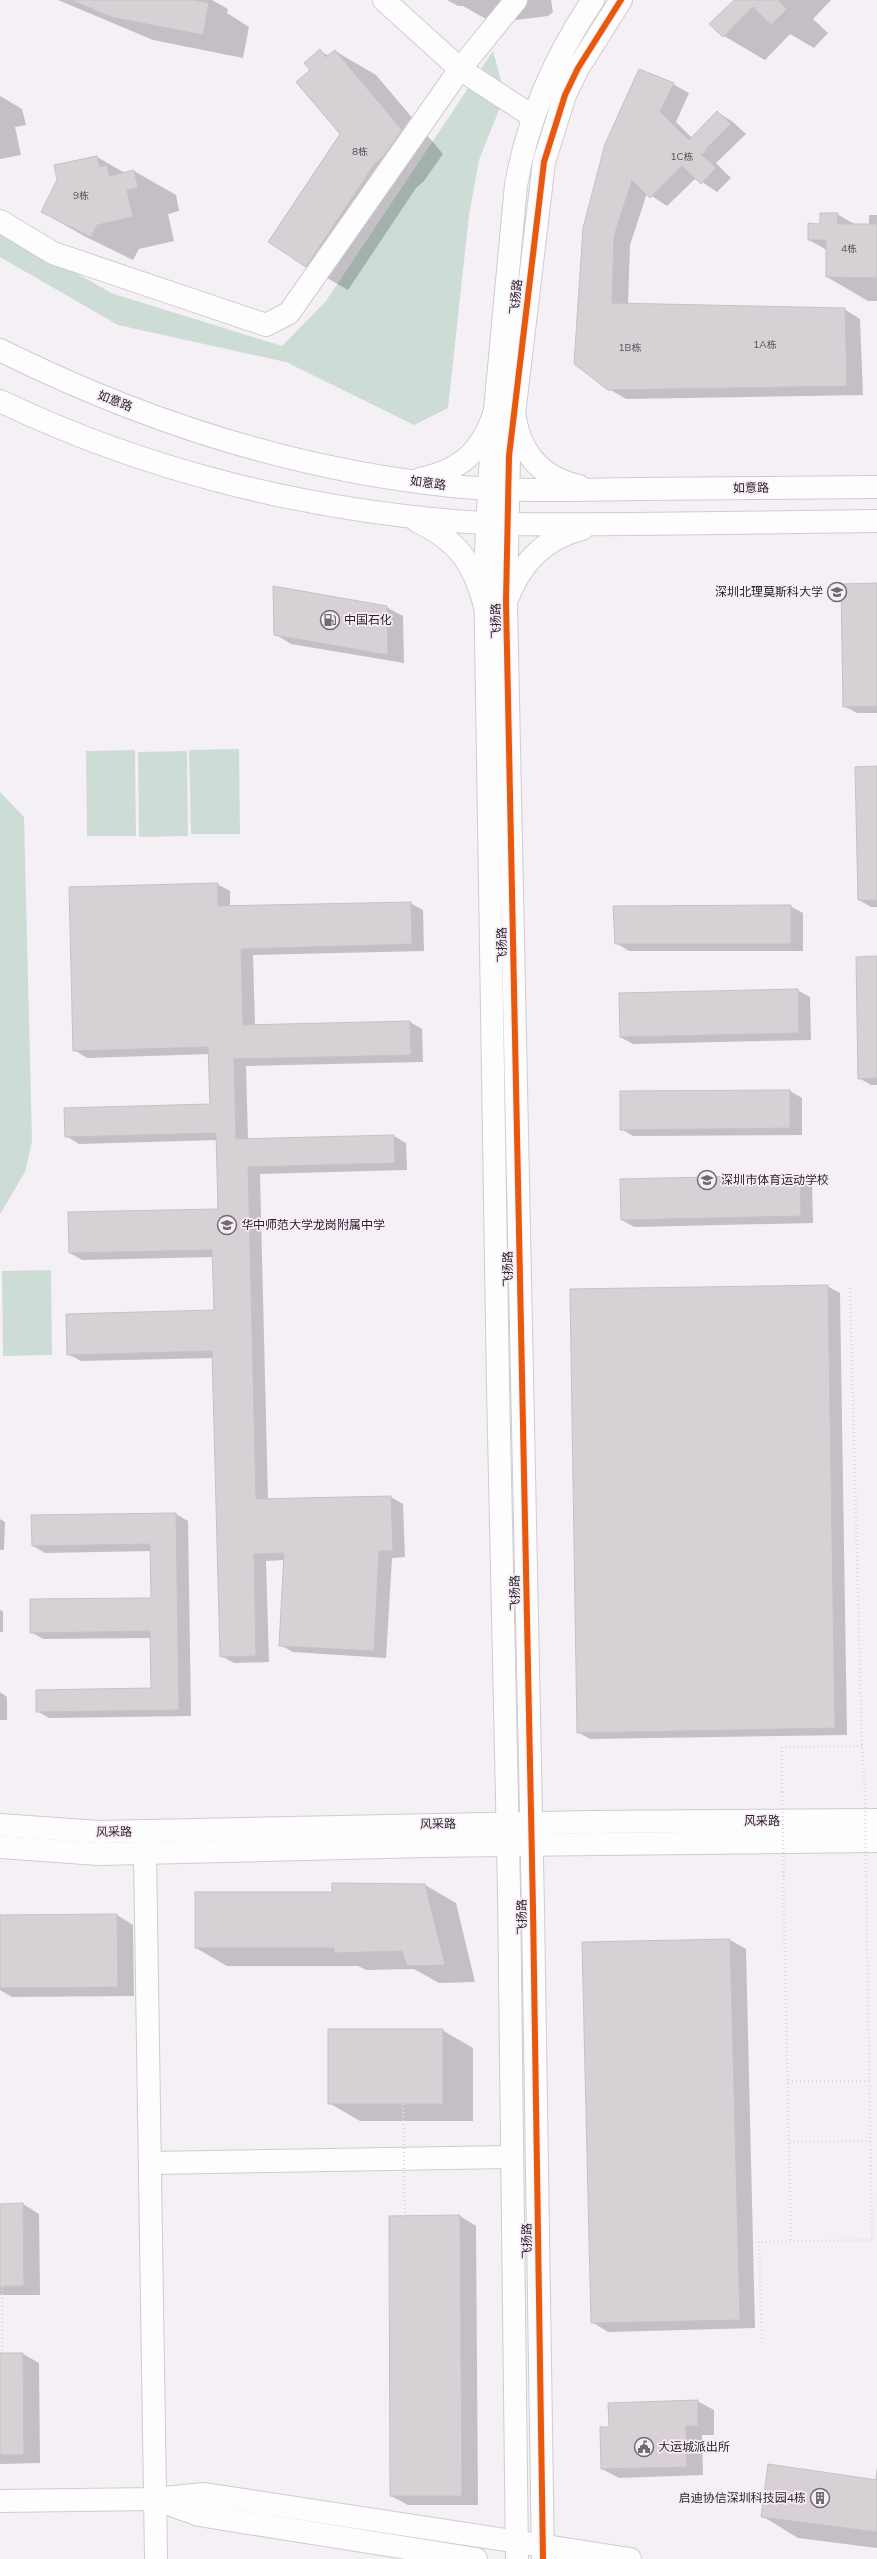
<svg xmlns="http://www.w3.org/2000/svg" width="877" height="2559" font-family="Mulish,'Noto Sans SC',sans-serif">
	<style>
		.green { fill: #cdddd5 }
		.shadow { fill: #0003; fill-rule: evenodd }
		.building { fill: #d7d1d6; stroke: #c7c1c6 }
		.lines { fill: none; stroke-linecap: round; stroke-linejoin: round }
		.minor-casing { stroke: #d0cbd1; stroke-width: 24 }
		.major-casing { stroke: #d0cbd1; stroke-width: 24 }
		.path { stroke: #dcdbdc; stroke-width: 2.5; stroke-dasharray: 1 3; stroke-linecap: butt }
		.minor { stroke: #fefdfe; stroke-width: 22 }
		.major { stroke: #fefdfe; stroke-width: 22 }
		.path-bridge { stroke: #dcdbdc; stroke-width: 2.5; stroke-dasharray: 1 3; stroke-linecap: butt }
		.cycleway-casing { stroke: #f8ecf9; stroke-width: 8 }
		.cycleway { stroke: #e8590c; stroke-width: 6 }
		.labels { text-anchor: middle; stroke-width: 3.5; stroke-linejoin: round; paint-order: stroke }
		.number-label { font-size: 10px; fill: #544f54 }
		.street-label { font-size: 12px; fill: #292429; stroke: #f8ecf9 }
		.poi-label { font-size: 12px; fill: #292429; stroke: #f8ecf9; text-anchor: start }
	</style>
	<rect width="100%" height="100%" fill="#f5eff6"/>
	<!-- green -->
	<g class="green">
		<path d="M493 51 505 95 479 160 469 215 448 408 414 425 286 362 118 325 0 257V229L111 293 282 346 326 301Z"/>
		<path d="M239 749 240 834H191L189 750Z"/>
		<path d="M135 750 136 836H87L86 751Z"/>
		<path d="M187 751 188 836 139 837 138 752Z"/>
		<path d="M0 792 24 817 32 1141 25 1172 0 1214Z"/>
		<path d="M51 1270 52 1355 3 1356 2 1271Z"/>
	</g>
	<!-- shadow -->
	<g class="shadow">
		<path d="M58 0H212L228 9 227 13 249 27 243 58 153 40Z"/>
		<path d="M447 0H551L553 12 548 16 493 23 463 6H458Z"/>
		<path d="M734 0H831L813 19 828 33 814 48 790 34 765 60 724 36Z"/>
		<path d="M320 51 329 56 335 51 376 75 443 154 424 181 416 188 348 290 306 266 341 134 312 70Z"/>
		<path d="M673 84 689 93 676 122 692 138 717 112 733 122 746 134 716 163 731 178 717 192 696 178 667 206 647 193 630 245 628 304 844 309 860 319 863 395 626 399 609 389 584 228ZM705 149H707L698 158 697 157Z"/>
		<path d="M0 96 22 109 26 125 15 127 21 155 0 159Z"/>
		<path d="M97 157 125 173 134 171 176 195 179 211 168 214 174 241 139 249 133 260 84 236 42 212Z"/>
		<path d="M837 214 856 225H869V215H877V301H868L827 277V250L809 240 821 225Z"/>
		<path d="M877 584V713H857L844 706Z"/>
		<path d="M386 607 403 616 404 663 291 644 275 634Z"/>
		<path d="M877 767V907H871L859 900Z"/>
		<path d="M217 884 230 891V907L410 903 423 910 424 951 253 955 255 1026 410 1022 422 1029 423 1062 246 1066 248 1140 394 1136 406 1143 407 1170 260 1174 268 1500 391 1497 403 1504 405 1557 392 1558 386 1658 293 1652 280 1645 285 1560 266 1561 269 1662 234 1663 221 1656 214 1358 81 1361 68 1354 215 1311 214 1257 82 1260 70 1253 219 1210 217 1140 79 1144 66 1136 211 1105 210 1054 87 1058 74 1050Z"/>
		<path d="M790 906 803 913V951H629L616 943Z"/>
		<path d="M877 957V1085H871L859 1078Z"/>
		<path d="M797 990 810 997 811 1040 633 1044 620 1037Z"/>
		<path d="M790 1091 802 1098V1135L633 1136 621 1129Z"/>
		<path d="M800 1176 812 1183 813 1223 634 1227 622 1220Z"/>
		<path d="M827 1286 840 1293 847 1735 590 1739 578 1732Z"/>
		<path d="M176 1514 188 1521 191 1716 49 1718 37 1711 152 1689 151 1638 43 1639 31 1632 152 1599V1551L45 1553 33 1546 32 1516Z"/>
		<path d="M0 1519 5 1522 4 1550H0Z"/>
		<path d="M0 1610 3 1611V1632H0Z"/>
		<path d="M0 1692 7 1697V1720H0Z"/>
		<path d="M425 1885 456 1903 475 1982 439 1983 414 1969 366 1970 358 1966H227L196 1948 333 1893Z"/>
		<path d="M117 1915 133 1925 134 1996 12 1997 0 1990V1916Z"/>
		<path d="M730 1940 746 1949 755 2328 608 2332 592 2322 583 1943Z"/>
		<path d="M442 2030 473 2048V2121H360L329 2103Z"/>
		<path d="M23 2204 39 2214 40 2295H0V2205Z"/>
		<path d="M460 2216 476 2226 478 2505H408L391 2496Z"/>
		<path d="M0 2354H23L39 2363 40 2463 0 2464Z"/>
		<path d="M697 2401 714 2410V2435H702L703 2475 619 2478 602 2469Z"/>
		<path d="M877 2467V2548L798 2538 762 2516 875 2481Z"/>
	</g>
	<!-- building -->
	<g class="building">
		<path d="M71 0H195L209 3 203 35 111 17Z"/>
		<path d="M734 0H778L787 9 771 25 753 7 723 37 709 24Z"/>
		<path d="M320 49 326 57 335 50 402 130 383 157 374 165 306 267 268 242 340 134 296 82 310 70 304 63Z"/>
		<path d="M639 69 674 83 660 112 689 140 717 111 731 124 701 154 716 168 701 184 682 166 650 198 632 180 614 236 612 303 845 308 847 386 608 390 574 364 583 228 605 144Z"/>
		<path d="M97 156 100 167 107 165 109 176 134 170 138 188 127 190 133 217 97 225 91 237 41 212 57 180 54 165Z"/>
		<path d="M820 213H838L837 224H877V278L826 277V240H808V223L820 224Z"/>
		<path d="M877 583V706L843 707 841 584Z"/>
		<path d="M273 586 387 606 388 655 274 635Z"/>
		<path d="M877 766V900H858L855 767Z"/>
		<path d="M218 883V906L411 902 412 944 241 949 243 1025 410 1021 411 1055 234 1059 236 1139 394 1135 395 1163 248 1167 256 1499 391 1496 393 1551H379L374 1651 279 1646 284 1553 254 1554 256 1656 220 1657 212 1351 67 1355 66 1314 214 1310 212 1250 69 1253 68 1212 218 1209 216 1133 65 1137 64 1108 210 1104 208 1047 73 1051 69 887Z"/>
		<path d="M791 905V944H615L613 906Z"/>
		<path d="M877 956V1078L858 1079 856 957Z"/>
		<path d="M798 989 799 1033 620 1037 619 993Z"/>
		<path d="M790 1090V1128L620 1130V1091Z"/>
		<path d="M800 1175 801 1216 621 1220 620 1179Z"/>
		<path d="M828 1285 835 1728 577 1733 570 1289Z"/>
		<path d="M176 1513 179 1710 36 1712V1690L151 1688 150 1631 30 1633V1599L151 1598 150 1544 32 1546 31 1515Z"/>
		<path d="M332 1883 425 1884 445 1965 407 1966 402 1951 334 1953V1948H195V1892H332Z"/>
		<path d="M117 1914 118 1987 0 1988V1915Z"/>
		<path d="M730 1939 740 2320 591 2323 582 1942Z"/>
		<rect x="328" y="2029" width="115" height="75"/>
		<path d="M23 2203 24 2286H0V2204Z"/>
		<path d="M460 2215 462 2496H390L389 2216Z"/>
		<path d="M0 2353H23L24 2455H0Z"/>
		<path d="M698 2400V2426H686L687 2467 601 2469 600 2427H609L608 2403Z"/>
		<path d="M768 2464 877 2480V2532L761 2517Z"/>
	</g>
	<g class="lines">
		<defs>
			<g id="minor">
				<path d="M384 0 460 69 516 0"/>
				<path d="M0 221 53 253 266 325 289 313 460 69 532 116"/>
				<path d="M0 1825 99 1832 589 1822 877 1820"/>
				<path d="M0 1847 99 1854 425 1846 877 1841"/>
				<path d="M145 1853 156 2559"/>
				<path d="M151 2163 512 2157"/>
				<path d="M0 2501 155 2499 204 2494 630 2559"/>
				<path d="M160 2501 199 2515 476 2559"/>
				<path d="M517 2559 509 1890 498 1386 485 571 491 453 516 185C528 117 554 58 593 0"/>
				<path d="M543 2559 533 1909 506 602 509 456 544 162 565 95 578 68 621 0"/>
			</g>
			<g id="major">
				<path d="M0 350C141 420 295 470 452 486 514 492 576 490 637 489 717 488 797 488 877 487"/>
				<path d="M0 401C142 469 298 508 454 521 514 526 574 524 634 524 715 523 796 522 877 521"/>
				<path d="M514 412C519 451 539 477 579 486"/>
				<path d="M420 479C460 470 481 453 494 414"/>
				<path d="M417 521C458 541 474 563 485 607"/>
				<path d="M506 602C519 566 543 538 582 529"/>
			</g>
		</defs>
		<!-- minor casing -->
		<use href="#minor" class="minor-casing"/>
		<!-- major casing -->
		<use href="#major" class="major-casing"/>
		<!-- path -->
		<g class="path">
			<path d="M850 1288 862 1746 865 1791"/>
			<path d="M782 1792V1747L862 1746"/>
			<path d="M783 1871 791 2241"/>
			<path d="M788 2081H870"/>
			<path d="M790 2142 870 2141"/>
			<path d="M2 2286V2353"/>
			<path d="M762 2343 759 2242 872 2240 866 1876"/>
		</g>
		<!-- minor -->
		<use href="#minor" class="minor"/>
		<!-- major -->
		<use href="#major" class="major"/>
		<!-- path-bridge -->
		<g class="path-bridge">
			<path d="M865 1791 866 1876"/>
			<path d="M782 1792 784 1878"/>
			<path d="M403 2104 405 2216"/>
		</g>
		<defs>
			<path id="cycleway" d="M543 2559 533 1909 506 602 509 456 544 162 565 95 578 68 621 0"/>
		</defs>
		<!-- cycleway casing -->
		<use href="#cycleway" class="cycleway-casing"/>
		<!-- cycleway -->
		<use href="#cycleway" class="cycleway"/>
	</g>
	<!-- icons -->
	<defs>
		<symbol id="university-ring" viewBox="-11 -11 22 22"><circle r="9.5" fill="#f8ecf9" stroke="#706b71" stroke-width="1.5"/><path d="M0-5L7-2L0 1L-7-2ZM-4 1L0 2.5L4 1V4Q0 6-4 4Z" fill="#706b71"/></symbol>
		<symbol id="fuel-ring" viewBox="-11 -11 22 22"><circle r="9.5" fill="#f8ecf9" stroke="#706b71" stroke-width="1.5"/><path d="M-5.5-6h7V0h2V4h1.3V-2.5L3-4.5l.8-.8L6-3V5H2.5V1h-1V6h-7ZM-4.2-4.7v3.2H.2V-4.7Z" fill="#706b71"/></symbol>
		<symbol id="school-ring" viewBox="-11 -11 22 22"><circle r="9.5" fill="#f8ecf9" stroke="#706b71" stroke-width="1.5"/><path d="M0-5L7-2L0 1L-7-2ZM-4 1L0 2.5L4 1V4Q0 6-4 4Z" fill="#706b71"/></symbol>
		<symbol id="civic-ring" viewBox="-11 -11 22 22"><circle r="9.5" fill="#f8ecf9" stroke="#706b71" stroke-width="1.5"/><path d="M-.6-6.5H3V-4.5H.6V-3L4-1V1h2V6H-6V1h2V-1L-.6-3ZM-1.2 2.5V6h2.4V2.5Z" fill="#706b71"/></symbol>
		<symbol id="building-ring" viewBox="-11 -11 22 22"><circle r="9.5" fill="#f8ecf9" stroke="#706b71" stroke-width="1.5"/><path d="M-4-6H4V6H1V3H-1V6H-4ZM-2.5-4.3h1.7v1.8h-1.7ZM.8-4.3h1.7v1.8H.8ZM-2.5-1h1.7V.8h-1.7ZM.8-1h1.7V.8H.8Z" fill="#706b71"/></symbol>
	</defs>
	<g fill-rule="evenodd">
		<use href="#university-ring" x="826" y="581" width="22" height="22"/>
		<use href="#fuel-ring" x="319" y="609" width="22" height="22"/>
		<use href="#school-ring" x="696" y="1169" width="22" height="22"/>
		<use href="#school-ring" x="216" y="1214" width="22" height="22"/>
		<use href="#civic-ring" x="633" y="2436" width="22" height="22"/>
		<use href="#building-ring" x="809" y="2487" width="22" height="22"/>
	</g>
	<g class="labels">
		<!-- number labels -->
		<g class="number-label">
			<text x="360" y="155">8栋</text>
			<text x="682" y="160">1C栋</text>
			<text x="81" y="199">9栋</text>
			<text x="849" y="252">4栋</text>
			<text x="765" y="348">1A栋</text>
			<text x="630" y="351">1B栋</text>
		</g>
		<!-- street labels -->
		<g class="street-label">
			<text transform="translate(516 297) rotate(-84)" y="4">飞扬路</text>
			<text transform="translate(115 401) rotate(21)" y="4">如意路</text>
			<text transform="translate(428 483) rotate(8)" y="4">如意路</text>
			<text transform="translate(751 488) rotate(-1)" y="4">如意路</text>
			<text transform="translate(496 621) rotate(-91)" y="4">飞扬路</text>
			<text transform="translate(502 945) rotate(-91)" y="4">飞扬路</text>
			<text transform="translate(508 1269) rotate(-91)" y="4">飞扬路</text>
			<text transform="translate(515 1593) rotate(-91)" y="4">飞扬路</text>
			<text x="762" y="1825">风采路</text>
			<text transform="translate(438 1824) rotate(-1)" y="4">风采路</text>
			<text transform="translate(114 1832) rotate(-1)" y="4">风采路</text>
			<text transform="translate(522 1917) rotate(-91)" y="4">飞扬路</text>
			<text transform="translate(527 2241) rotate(-91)" y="4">飞扬路</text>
		</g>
		<!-- poi labels -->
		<g class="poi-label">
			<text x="823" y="596" text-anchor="end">深圳北理莫斯科大学</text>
			<text x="344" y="624">中国石化</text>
			<text x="721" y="1184">深圳市体育运动学校</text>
			<text x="241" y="1229">华中师范大学龙岗附属中学</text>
			<text x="658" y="2451">大运城派出所</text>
			<text x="806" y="2502" text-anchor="end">启迪协信深圳科技园4栋</text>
		</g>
	</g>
</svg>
